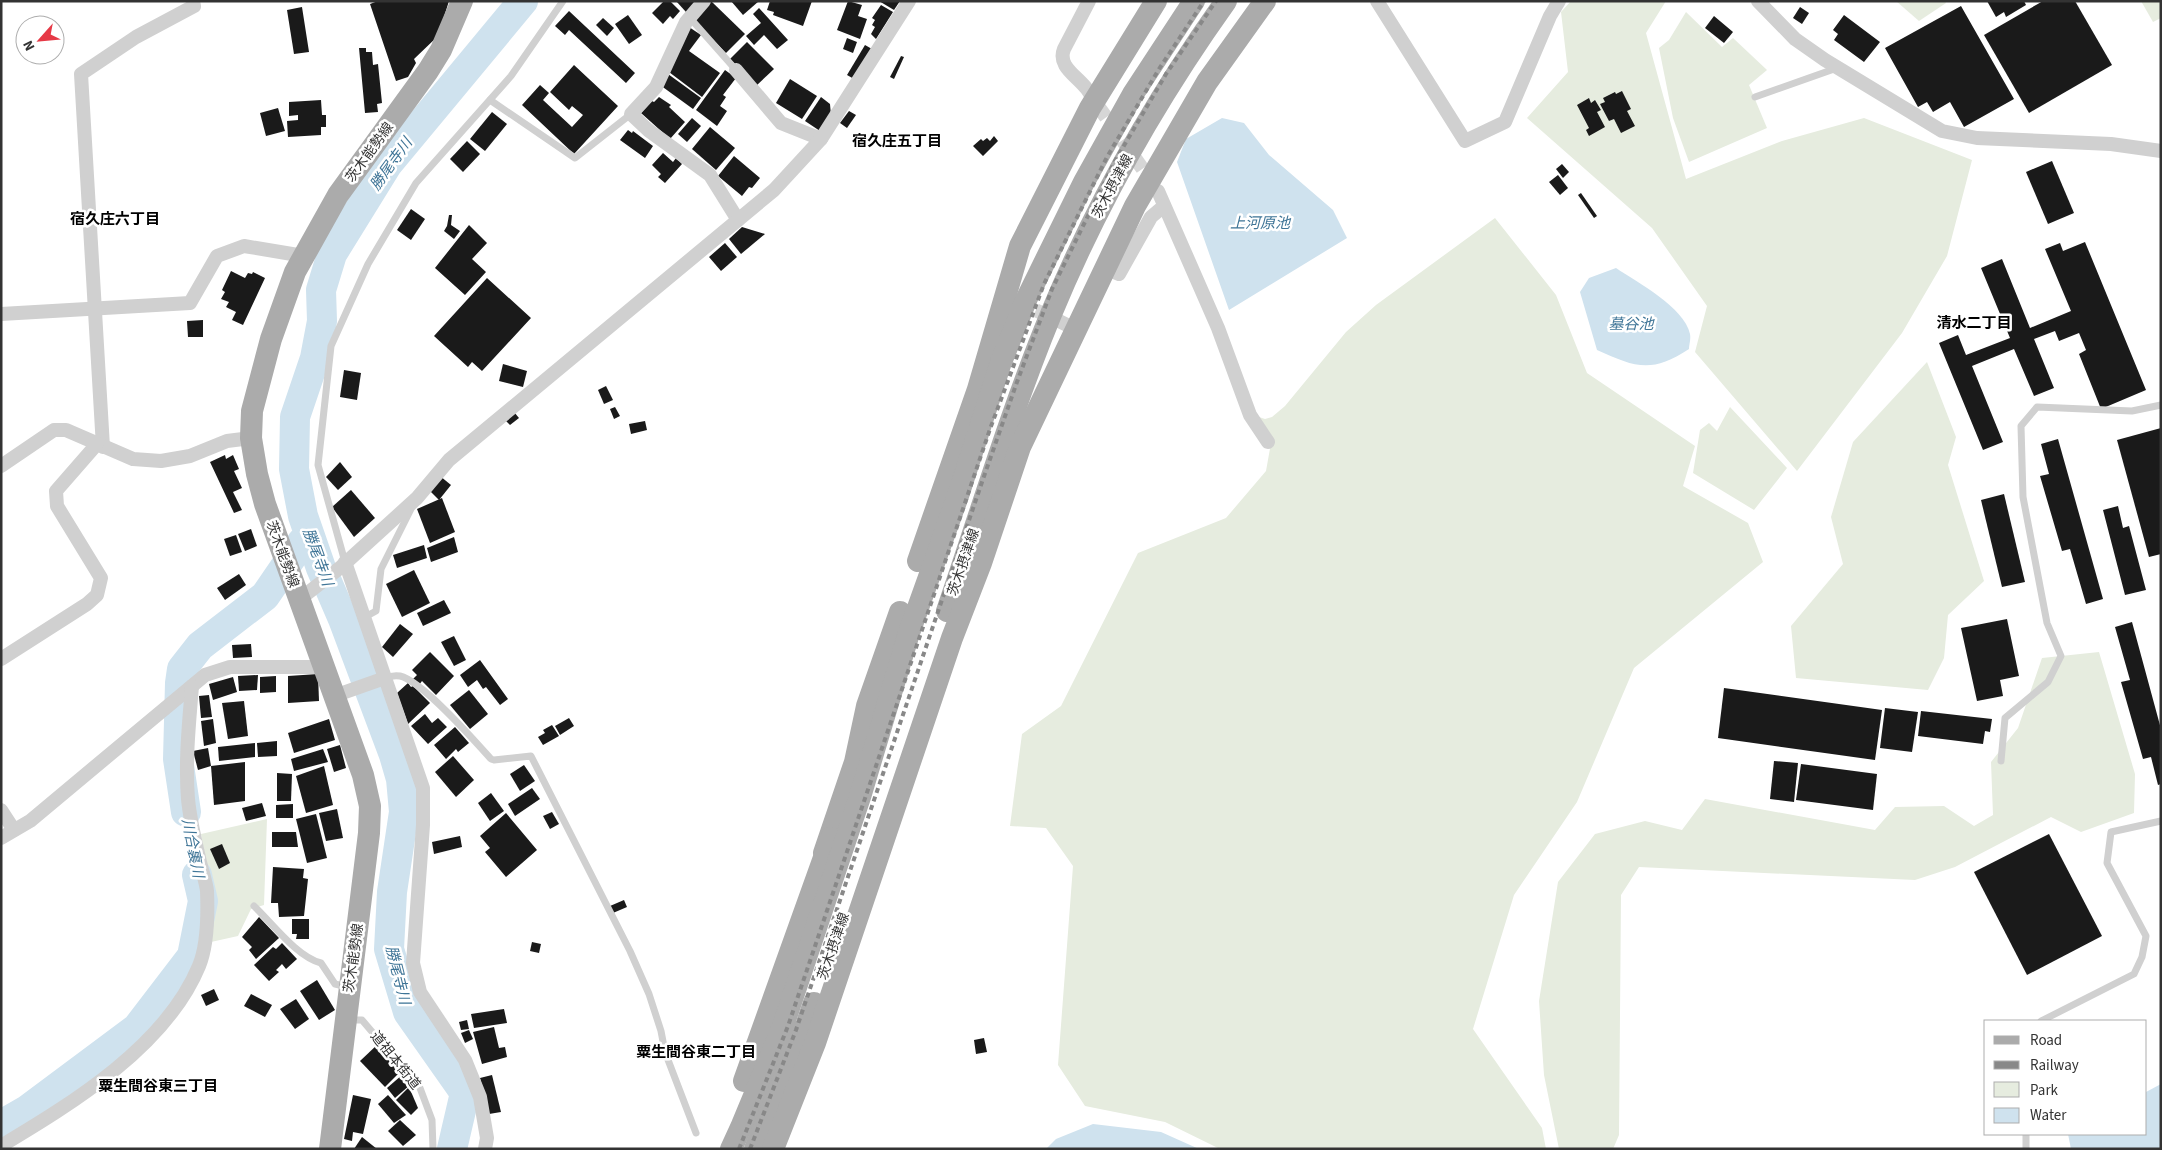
<svg xmlns="http://www.w3.org/2000/svg" width="2162" height="1150" font-family="'Source Sans 3','Noto Sans JP',sans-serif">
	<style>
		.green { fill: #e6ecdf }
		.water { fill: #cfe2ee }
		.lines { fill: none; stroke-linecap: round; stroke-linejoin: round }
		.river { stroke: #cfe2ee; stroke-width: 30 }
		.building { fill: #1a1a1a }
		.minor-tunnel { stroke: #d6d6d6; stroke-width: 14; stroke-dasharray: 14 7; stroke-linecap: butt }
		.service { stroke: #d0d0d0; stroke-width: 7 }
		.minor { stroke: #d0d0d0; stroke-width: 14 }
		.primary { stroke: #ababab; stroke-width: 22 }
		.rail { stroke: #888; stroke-width: 4; stroke-dasharray: 5 4; stroke-linecap: butt }
		.labels { text-anchor: middle; stroke-width: 5; stroke-linejoin: round; paint-order: stroke }
		.street-label { font-size: 14px; fill: #333; stroke: #fff }
		.neighbourhood-label { font-size: 15px; font-weight: bold; fill: #000; stroke: #fff }
		.water-label { font-size: 15px; font-style: italic; fill: #3f7597; stroke: #fff }
	</style>
	<rect width="100%" height="100%" fill="#fff"/>
	<!-- green -->
	<g class="green">
		<path d="M1571 1H1666L1646 33 1686 179 1782 141 1864 118 1972 160 1947 256 1902 333 1797 471 1695 352 1707 306 1652 228 1527 118 1568 72 1561 12Z"/>
		<path d="M1896 1H1945L1946 3 1919 21Z"/>
		<path d="M2141 1H2161V18L2153 22Z"/>
		<path d="M1686 12 1722 47 1733 38 1767 70 1749 85 1767 128 1689 162 1673 118 1659 48 1669 40Z"/>
		<path d="M1495 218 1556 295 1587 373 1695 446 1683 486 1748 523 1763 562 1634 668 1577 802 1514 895 1473 1029 1542 1128 1546 1149H1220L1165 1122 1085 1106 1058 1065 1073 866 1046 828 1010 826 1022 734 1061 706 1138 553 1226 518 1266 471 1271 443 1253 415 1265 419 1272 417 1285 406 1346 332 1376 305Z"/>
		<path d="M1927 362 1956 437 1948 465 1984 581 1948 615 1944 658 1928 690 1796 678 1791 626 1843 564 1831 517 1853 442Z"/>
		<path d="M1730 407 1787 468 1754 510 1693 473 1700 430 1709 423 1717 431Z"/>
		<path d="M2099 652 2135 774 2134 813 2081 832 2051 817 1955 867 1915 880 1639 867 1621 895 1619 1135 1613 1149H1559L1544 1075 1539 1001 1558 882 1595 834 1645 821 1682 830 1705 799 1875 830 1895 807 1944 806 1974 826 1993 815 1991 762 2018 728 2042 658Z"/>
		<path d="M267 819 264 905 251 909 238 936 211 942V891L201 834Z"/>
	</g>
	<!-- water -->
	<g class="water">
		<path d="M1222 118 1244 123 1269 155 1333 210 1347 238 1229 310 1177 162 1186 139Z"/>
		<path d="M1616 268C1638 283 1684 307 1690 334 1691 339 1689 345 1689 349 1651 374 1635 367 1597 350L1580 292 1589 278Z"/>
		<path d="M2161 1084V1149H2071L2068 1134H2146V1092Z"/>
		<path d="M1093 1124 1161 1132 1199 1149H1046L1056 1139Z"/>
	</g>
	<g class="lines">
		<!-- river -->
		<g class="river">
			<path d="M186 812 178 759 180 683 182 669 200 646 265 596 302 542"/>
			<path d="M1 1125 27 1110 137 1028 192 956 203 901 197 875"/>
			<path d="M452 1149 465 1093 408 1012 389 949 392 892 404 812 401 779 394 755 343 619 321 568 303 516 294 469 295 417 315 358 322 321 321 290 332 254 387 165 523 1"/>
		</g>
	</g>
	<!-- building -->
	<g class="building">
		<path d="M378 1H449L438 36 414 59 416 63 408 77 396 81 370 4Z"/>
		<path d="M664 1H670L680 11 673 19 670 16 663 24 652 13Z"/>
		<path d="M676 1H698L686 12Z"/>
		<path d="M711 1 745 34 726 53 693 19Z"/>
		<path d="M731 1H759L743 15Z"/>
		<path d="M770 1H812L803 26 773 15 774 12 767 10Z"/>
		<path d="M848 1 862 5 858 16 867 19 860 39 837 30Z"/>
		<path d="M879 1H900L894 10Z"/>
		<path d="M1987 1H2024L2026 5 2006 17 2004 12 1996 17Z"/>
		<path d="M2043 1H2075L2112 65 2029 113 1984 35Z"/>
		<path d="M881 5 893 12 876 39 871 34 875 27 872 25 875 20 872 18Z"/>
		<path d="M1961 6 2014 99 1964 127 1950 102 1933 112 1927 102 1918 107 1885 48Z"/>
		<path d="M302 7 309 52 294 54 287 10Z"/>
		<path d="M1800 7 1809 13 1802 24 1793 18Z"/>
		<path d="M759 8 788 40 777 49 764 35 754 45 746 36 761 23 753 14Z"/>
		<path d="M569 11 635 73 626 83 569 30 565 35 555 26Z"/>
		<path d="M628 15 642 35 629 44 615 24Z"/>
		<path d="M1844 15 1880 42 1864 62 1834 40 1838 34 1833 30Z"/>
		<path d="M1714 16 1733 32 1724 43 1705 28Z"/>
		<path d="M603 18 614 28 607 36 596 25Z"/>
		<path d="M689 27 701 35 689 51 720 73 702 97 665 69Z"/>
		<path d="M847 38 857 42 853 53 843 49Z"/>
		<path d="M747 42 774 69 756 86 730 59Z"/>
		<path d="M865 45 872 49 854 79 847 75Z"/>
		<path d="M359 48H366V52H372L373 65 378 64 382 103 377 104 378 112 365 113Z"/>
		<path d="M901 56 904 57 894 79 890 77Z"/>
		<path d="M574 65 618 106 574 154 522 105 540 85 549 93 543 100 572 127 583 115 572 106 569 110 550 92Z"/>
		<path d="M725 70 736 78 723 95 726 97 720 106 727 111 717 126 696 110Z"/>
		<path d="M668 74 701 98 693 109 660 85Z"/>
		<path d="M790 79 817 96 802 119 776 103Z"/>
		<path d="M1622 91 1631 109 1627 111 1635 126 1621 133 1614 119 1609 121 1600 104 1605 102 1603 98 1615 92 1616 94Z"/>
		<path d="M659 97 671 105 669 107 685 122 670 139 641 113 652 101 654 102Z"/>
		<path d="M821 97 830 104 831 115 820 131 805 121Z"/>
		<path d="M1589 98 1591 103 1595 100 1601 110 1597 112 1605 127 1589 136 1586 130 1589 128 1577 105Z"/>
		<path d="M321 100 322 115H326V127H321V135L288 137 287 121 298 120V115L289 116V102Z"/>
		<path d="M278 108 285 131 266 136 260 113Z"/>
		<path d="M849 111 856 115 847 128 840 123Z"/>
		<path d="M492 112 507 124 485 151 470 139Z"/>
		<path d="M692 118 701 126 687 142 678 134Z"/>
		<path d="M710 127 735 148 716 170 692 149Z"/>
		<path d="M628 130 632 133 633 131 653 146 645 158 620 140Z"/>
		<path d="M994 136 998 141 983 156 973 146 981 139 983 141 987 138 990 141Z"/>
		<path d="M467 141 480 154 463 172 450 159Z"/>
		<path d="M663 153 673 162 676 158 682 164 665 183 658 177 661 174 652 165Z"/>
		<path d="M734 156 760 178 752 188 749 187 742 196 718 176Z"/>
		<path d="M2052 161 2074 213 2048 224 2026 172Z"/>
		<path d="M1562 164 1569 172 1563 178 1556 169Z"/>
		<path d="M1558 175 1568 188 1560 195 1549 182Z"/>
		<path d="M1581 193 1597 216 1594 218 1578 195Z"/>
		<path d="M411 209 425 219 411 240 397 230Z"/>
		<path d="M449 215H452L451 225 460 231 454 239 444 231 447 226Z"/>
		<path d="M469 225 487 243 472 259 486 272 465 295 435 268Z"/>
		<path d="M742 227 765 234 741 254 729 239Z"/>
		<path d="M2085 242 2146 390 2101 409 2079 354 2086 350 2079 333 2059 341 2055 331 2034 339 2054 388 2034 396 2014 349 1972 366 2003 442 1983 450 1939 343 1958 335 1966 355 2010 338 1981 268 2002 259 2030 328 2071 311 2045 249 2060 243 2063 251Z"/>
		<path d="M725 243 737 257 721 271 709 257Z"/>
		<path d="M231 271 245 278 248 273 252 274 253 272 265 278 243 325 232 320 236 312 226 307 229 302 221 299 225 292 222 290Z"/>
		<path d="M487 278 531 318 482 371 472 362 468 367 434 336Z"/>
		<path d="M203 320V337H188L187 321Z"/>
		<path d="M503 364 527 371 523 387 499 381Z"/>
		<path d="M344 370 361 373 357 400 340 397Z"/>
		<path d="M606 386 613 400 604 404 598 390Z"/>
		<path d="M615 407 620 416 614 419 610 409Z"/>
		<path d="M514 412 519 418 510 425 505 420Z"/>
		<path d="M645 421 647 430 631 434 629 424Z"/>
		<path d="M2161 428V554L2149 557 2117 440Z"/>
		<path d="M2058 439 2103 599 2086 604 2070 549 2062 551 2040 476 2049 474 2041 444Z"/>
		<path d="M225 455 226 459 233 455 239 469 234 471 242 488 233 492 242 510 234 513 210 462Z"/>
		<path d="M340 462 352 477 338 490 326 477Z"/>
		<path d="M440 476 451 485 439 500 429 490Z"/>
		<path d="M351 490 375 518 354 537 332 507Z"/>
		<path d="M2004 494 2025 582 2002 587 1981 500Z"/>
		<path d="M442 498 455 532 430 543 417 509Z"/>
		<path d="M2118 506 2123 528 2129 526 2146 590 2125 595 2103 510Z"/>
		<path d="M251 529 257 546 245 551 238 534Z"/>
		<path d="M236 535 242 552 230 556 224 539Z"/>
		<path d="M454 537 458 552 431 562 427 548Z"/>
		<path d="M424 545 427 558 397 568 393 555Z"/>
		<path d="M414 570 430 603 402 617 386 584Z"/>
		<path d="M239 574 246 585 225 600 217 588Z"/>
		<path d="M444 600 451 613 423 626 417 613Z"/>
		<path d="M2007 619 2019 676 2000 680 2003 696 1977 701 1961 628Z"/>
		<path d="M2132 622 2161 729V784L2158 785 2151 757 2143 759 2121 682 2130 680 2115 627Z"/>
		<path d="M400 624 413 634 393 657 382 647Z"/>
		<path d="M454 636 466 660 454 666 441 642Z"/>
		<path d="M251 644 252 657 233 658 232 645Z"/>
		<path d="M430 652 454 676 436 695 422 681 419 685 413 679 417 675 412 670Z"/>
		<path d="M480 660 508 699 500 705 486 687 483 689 477 680 468 687 460 675Z"/>
		<path d="M318 674 319 701 288 703V676Z"/>
		<path d="M258 675 257 690 239 691 238 676Z"/>
		<path d="M276 676V692L260 693V677Z"/>
		<path d="M233 677 237 692 213 700 209 684Z"/>
		<path d="M408 683 411 687 413 686 430 703 408 724 397 693Z"/>
		<path d="M1724 688 1882 710 1875 760 1718 738Z"/>
		<path d="M469 690 488 714 470 729 450 705Z"/>
		<path d="M209 695 212 717 201 718 199 696Z"/>
		<path d="M244 701 248 736 228 739 222 703Z"/>
		<path d="M1885 708 1918 712 1912 752 1880 748Z"/>
		<path d="M1921 711 1992 719 1990 732 1985 731 1983 744 1918 736Z"/>
		<path d="M425 714 432 723 438 718 447 727 428 744 411 726Z"/>
		<path d="M569 718 574 726 560 735 555 726Z"/>
		<path d="M213 719 216 743 204 746 201 721Z"/>
		<path d="M329 719 335 740 294 753 288 733Z"/>
		<path d="M552 725 559 736 543 745 538 737 545 733 543 730Z"/>
		<path d="M455 727 469 743 458 752 456 749 446 759 434 745Z"/>
		<path d="M277 741V756L258 757 257 743Z"/>
		<path d="M255 743V757L219 761 218 747Z"/>
		<path d="M340 745 346 768 334 772 327 749Z"/>
		<path d="M208 748 211 766 198 770 193 751Z"/>
		<path d="M323 749 328 762 294 771 291 759Z"/>
		<path d="M453 756 474 780 456 797 435 772Z"/>
		<path d="M1774 761 1798 763 1794 802 1770 799Z"/>
		<path d="M245 762V801L214 805 211 766Z"/>
		<path d="M1801 764 1877 774 1873 810 1796 800Z"/>
		<path d="M524 765 535 781 520 791 510 774Z"/>
		<path d="M324 766 333 805 306 813 296 776Z"/>
		<path d="M277 773 292 774 291 801H277Z"/>
		<path d="M532 788 540 799 515 816 508 804Z"/>
		<path d="M491 793 504 811 490 821 478 803Z"/>
		<path d="M262 803 266 816 246 821 242 808Z"/>
		<path d="M293 804V818H276V805Z"/>
		<path d="M337 809 343 838 326 841 319 813Z"/>
		<path d="M552 812 559 824 550 829 543 816Z"/>
		<path d="M506 813 537 850 506 877 485 852 490 848 480 836Z"/>
		<path d="M316 814 327 858 307 863 296 819Z"/>
		<path d="M272 832H296L298 847H272Z"/>
		<path d="M2049 834 2102 936 2027 975 1974 872Z"/>
		<path d="M460 836 462 847 434 854 432 842Z"/>
		<path d="M222 844 230 863 219 869 210 849Z"/>
		<path d="M273 867 304 869 303 878 308 879 304 916 279 917 278 903H271Z"/>
		<path d="M624 900 627 907 613 913 610 906Z"/>
		<path d="M259 917 279 938 256 959 249 950 252 947 242 937Z"/>
		<path d="M292 919H309V939H296L297 934H292Z"/>
		<path d="M532 942 541 944 539 953 530 951Z"/>
		<path d="M282 943 297 959 286 969 282 964 276 970 279 972 269 981 254 965 273 947 276 949Z"/>
		<path d="M317 980 335 1010 319 1020 300 991Z"/>
		<path d="M214 989 219 1000 206 1006 201 995Z"/>
		<path d="M251 994 272 1005 265 1017 244 1006Z"/>
		<path d="M296 999 309 1019 295 1029 280 1009Z"/>
		<path d="M504 1009 507 1023 474 1028 471 1014Z"/>
		<path d="M467 1020 469 1029 461 1030 459 1022Z"/>
		<path d="M494 1027 499 1048 505 1047 507 1057 482 1064 473 1032Z"/>
		<path d="M469 1030 473 1039 465 1043 461 1033Z"/>
		<path d="M984 1038 987 1052 976 1054 974 1040Z"/>
		<path d="M378 1044 402 1070 385 1087 360 1061Z"/>
		<path d="M402 1075 410 1085 395 1098 387 1088Z"/>
		<path d="M492 1075 501 1112 489 1114 480 1078Z"/>
		<path d="M409 1087 418 1108 411 1115 396 1100Z"/>
		<path d="M353 1095 371 1099 363 1134 353 1132 352 1141 344 1139Z"/>
		<path d="M388 1095 406 1115 394 1123 378 1104Z"/>
		<path d="M400 1120 416 1135 403 1146 388 1131Z"/>
		<path d="M362 1137 377 1149H354Z"/>
	</g>
	<g class="lines">
		<!-- minor-tunnel -->
		<g class="minor-tunnel">
			<path d="M1098 106 1154 185"/>
			<path d="M1017 301 1056 320"/>
		</g>
		<!-- service -->
		<g class="service">
			<path d="M690 18 736 70"/>
			<path d="M1755 97 1837 68"/>
			<path d="M490 100 575 158 631 114"/>
			<path d="M345 562 318 465 331 346 368 264 416 183 511 76 563 1"/>
			<path d="M365 617 376 611 381 569 411 509"/>
			<path d="M385 678C390 676 394 675 400 676 422 681 474 740 491 759L494 760 531 756 630 951 649 994 661 1031 665 1052 696 1133"/>
			<path d="M2001 761 2005 718 2048 682 2061 656 2047 623 2023 497 2021 426 2037 407 2132 411 2161 405"/>
			<path d="M254 906C272 923 297 957 321 963L335 984 348 987"/>
			<path d="M348 1020H362L420 1088 432 1120 433 1149"/>
			<path d="M2041 1021 2134 974 2142 957 2146 936 2107 863 2111 832 2161 821"/>
			<path d="M2026 1134V1149"/>
		</g>
		<!-- minor -->
		<g class="minor">
			<path d="M704 1 686 22 656 87 631 114 648 130 710 175 738 220"/>
			<path d="M1089 1 1064 49C1057 66 1077 76 1086 88 1090 93 1093 99 1097 105"/>
			<path d="M1377 1 1465 141 1505 122 1550 16 1559 1"/>
			<path d="M1758 1 1795 39 1825 60 1942 131 1977 138 2111 144 2161 151"/>
			<path d="M736 70 781 123 821 139"/>
			<path d="M1158 191 1218 328 1250 415 1268 442"/>
			<path d="M1105 268 1119 274 1151 217 1164 206"/>
			<path d="M1 314 190 303 217 256 244 246 304 256"/>
			<path d="M1059 321 1077 330"/>
			<path d="M103 447 81 74 136 37 194 6 193 1"/>
			<path d="M1 466 54 430H66L133 459 161 461 190 456 227 441 251 438"/>
			<path d="M345 562 423 788V825L413 963 420 992 465 1060 480 1097 487 1138 485 1149"/>
			<path d="M300 599 341 567 417 498 449 460 774 190 821 139 909 1"/>
			<path d="M1 659 87 604 97 595 101 578 57 506 56 491 97 444"/>
			<path d="M334 696 385 678"/>
			<path d="M1 810 14 830"/>
			<path d="M1 838 30 821 205 675 230 667H324"/>
			<path d="M1 1146C73 1103 166 1046 199 966 208 944 208 915 207 891 206 882 202 871 200 862 195 841 190 820 188 799 185 761 189 724 192 686"/>
		</g>
		<!-- primary -->
		<g class="primary">
			<path d="M918 561 978 389 1020 246 1090 108 1156 1"/>
			<path d="M947 611C981 512 1011 411 1051 314 1097 203 1156 99 1226 1"/>
			<path d="M824 853 855 762 867 706 900 612"/>
			<path d="M744 1081 831 838"/>
			<path d="M330 1149 369 833 370 806 363 775 265 504 257 474 251 438 252 411 271 339 295 272 338 195 428 71 441 50 462 1"/>
			<path d="M731 1149 742 1125 783 1026 860 797 909 633 958 496 1001 362 1027 298 1084 182 1133 94 1194 1"/>
			<path d="M755 1149 782 1083 798 1036 806 1026 814 1003"/>
			<path d="M773 1149 815 1043 952 638 981 563 1020 447 1135 206 1207 82 1265 1"/>
		</g>
		<!-- rail -->
		<g class="rail">
			<path d="M739 1149 788 1026 990 429 1044 284 1107 157 1159 69 1204 1"/>
			<path d="M750 1149 796 1030 982 482 1017 382 1052 289 1115 161 1166 74 1216 1"/>
		</g>
	</g>
	<g class="labels">
		<!-- street labels -->
		<g class="street-label">
			<text transform="translate(369 152) rotate(-54)" y="5">茨木能勢線</text>
			<text transform="translate(1112 186) rotate(-62)" y="5">茨木摂津線</text>
			<text transform="translate(283 554) rotate(70)" y="5">茨木能勢線</text>
			<text transform="translate(963 562) rotate(-71)" y="5">茨木摂津線</text>
			<text transform="translate(833 946) rotate(-71)" y="5">茨木摂津線</text>
			<text transform="translate(353 958) rotate(-82)" y="5">茨木能勢線</text>
			<text transform="translate(396 1060) rotate(51)" y="5">道祖本街道</text>
		</g>
		<!-- neighbourhood labels -->
		<g class="neighbourhood-label">
			<text x="897" y="146">宿久庄五丁目</text>
			<text x="115" y="224">宿久庄六丁目</text>
			<text x="1974" y="328">清水二丁目</text>
			<text x="696" y="1057">粟生間谷東二丁目</text>
			<text x="158" y="1091">粟生間谷東三丁目</text>
		</g>
		<!-- water labels -->
		<g class="water-label">
			<text transform="translate(391 164) rotate(-54)" y="5">勝尾寺川</text>
			<text x="1260" y="228">上河原池</text>
			<text x="1631" y="329">墓谷池</text>
			<text transform="translate(318 557) rotate(70)" y="5">勝尾寺川</text>
			<text transform="translate(193 848) rotate(79)" y="5">川合裏川</text>
			<text transform="translate(398 975) rotate(76)" y="5">勝尾寺川</text>
		</g>
	</g>
	<!-- border -->
	<rect width="2162" height="1150" fill="none" stroke="#333333" stroke-width="5"/>
	<!-- legend -->
	<rect x="1984" y="1020" width="162" height="115" fill="#ffffff" stroke="#adadad"/>
	<rect x="1994" y="1036" width="25" height="8" fill="#ababab" stroke="#adadad"/>
	<text x="2030" y="1045" font-size="15" fill="#333333">Road</text>
	<rect x="1994" y="1061" width="25" height="8" fill="#888888" stroke="#adadad"/>
	<text x="2030" y="1070" font-size="15" fill="#333333">Railway</text>
	<rect x="1994" y="1082" width="25" height="15" fill="#e6ecdf" stroke="#adadad"/>
	<text x="2030" y="1095" font-size="15" fill="#333333">Park</text>
	<rect x="1994" y="1108" width="25" height="15" fill="#cfe2ee" stroke="#adadad"/>
	<text x="2030" y="1120" font-size="15" fill="#333333">Water</text>
	<!-- north arrow -->
	<g transform="translate(40 40) rotate(243)"><circle r="24" fill="#ffffff" stroke="#adadad"/>
	<path d="M0-4L9 19L0 12L-9 19Z" fill="#e63946"/>
	<text y="-8" font-size="14" font-weight="bold" text-anchor="middle" fill="#333333">N</text>
	</g>
</svg>
